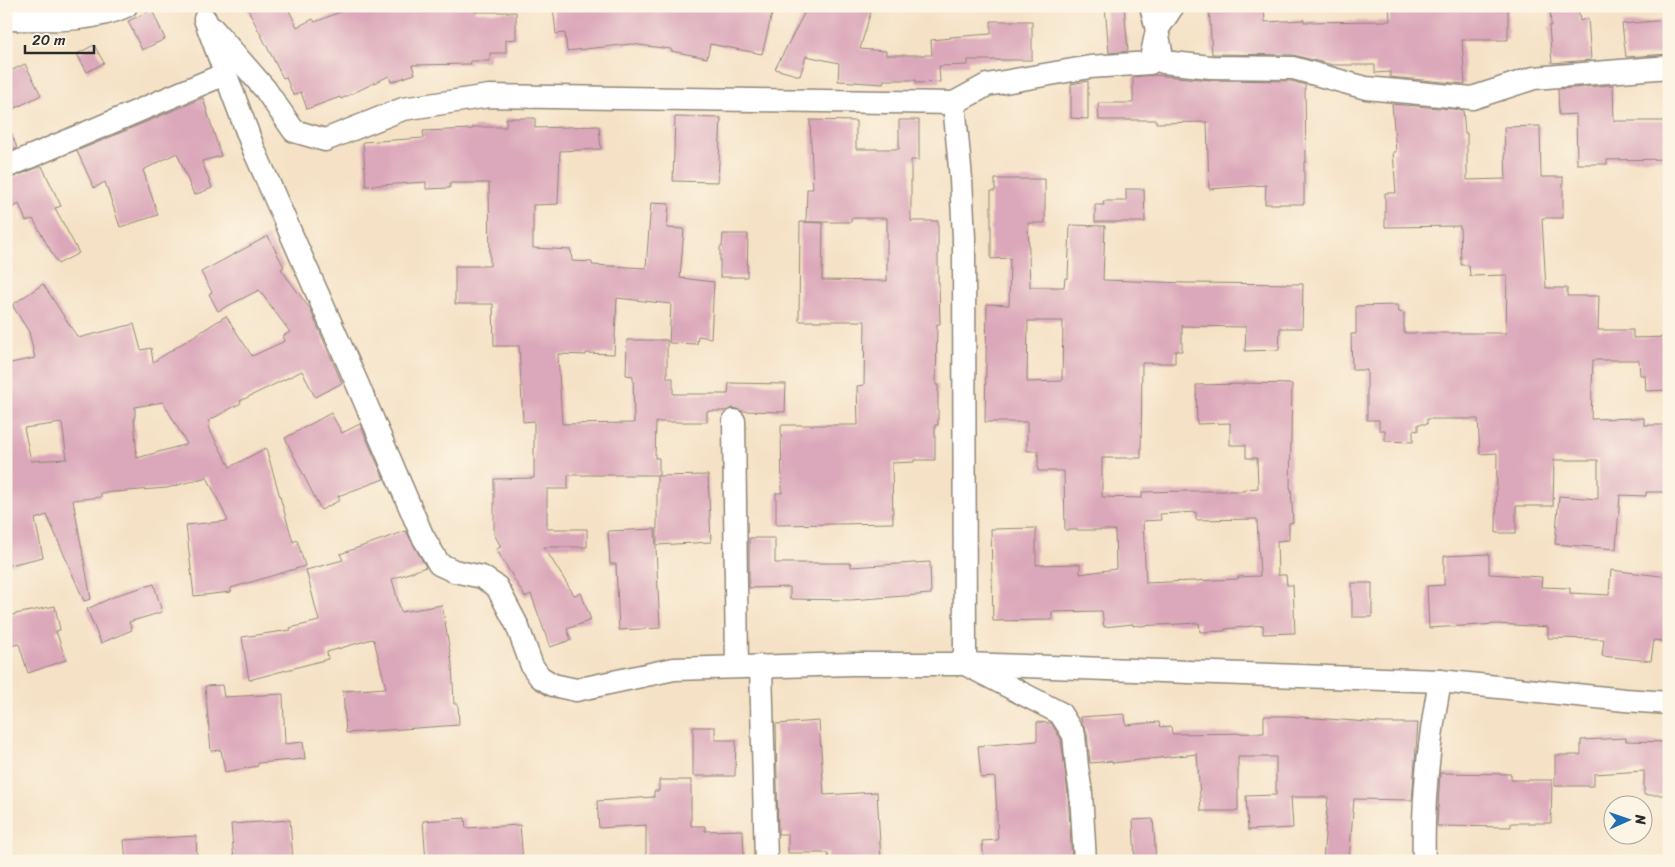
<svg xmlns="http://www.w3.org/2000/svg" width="1675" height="867" font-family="Sriracha,sans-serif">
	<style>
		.building { fill: #dba7ba; fill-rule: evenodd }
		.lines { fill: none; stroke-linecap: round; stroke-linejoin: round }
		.minor-casing { stroke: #908678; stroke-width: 25 }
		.minor { stroke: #fff; stroke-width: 22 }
	</style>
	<rect width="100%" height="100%" fill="#fcf5e5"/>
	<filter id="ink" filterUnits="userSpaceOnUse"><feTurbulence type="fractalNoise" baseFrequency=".02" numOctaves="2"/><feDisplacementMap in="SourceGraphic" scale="10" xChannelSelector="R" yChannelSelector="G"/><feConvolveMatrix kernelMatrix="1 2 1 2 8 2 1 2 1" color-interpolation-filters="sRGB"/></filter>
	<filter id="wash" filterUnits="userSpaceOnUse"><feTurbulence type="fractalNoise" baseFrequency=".0096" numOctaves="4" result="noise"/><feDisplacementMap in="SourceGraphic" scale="20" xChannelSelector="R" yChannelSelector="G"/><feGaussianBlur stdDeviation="1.12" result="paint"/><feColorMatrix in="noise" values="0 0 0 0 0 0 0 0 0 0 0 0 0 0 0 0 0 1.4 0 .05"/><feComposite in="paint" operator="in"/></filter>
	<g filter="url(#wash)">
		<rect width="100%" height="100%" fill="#f5e2c6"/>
		<g id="blocks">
			<!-- building -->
			<g class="building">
				<path d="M246 6H287L297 27 313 19 315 22 355 6H474L475 12H516V39L506 40V53H490V61H470L471 64 412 65 415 74 391 82 389 76 341 99 340 97 307 109 301 92 293 95 286 77 283 78Z"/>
				<path d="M553 6H774L762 54 710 44 707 58 671 51V49L631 44 567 51 565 33 556 34Z"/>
				<path d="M808 6H852L871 11 860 49 886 51V55H932L931 40 951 38 950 37 991 34V21H1032V60H968V65L939 66 940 82 916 83V80H884L883 84 838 81 839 63 806 56 800 76 775 69Z"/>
				<path d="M1105 6H1124L1128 51 1109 53Z"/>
				<path d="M1209 6H1264L1265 22 1304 20V22L1390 21 1389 6H1508V40H1462L1465 84 1390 77V72L1375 73V65H1333L1293 55 1212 54Z"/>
				<path d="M1550 6H1578L1580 21 1588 18 1591 60 1552 63 1549 26H1551Z"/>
				<path d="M152 10 165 39 142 50 128 21Z"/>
				<path d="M1667 20 1669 54 1626 57 1622 24Z"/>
				<path d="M94 45 104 63 87 72 77 54Z"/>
				<path d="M25 64 41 95 6 113V73Z"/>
				<path d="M1153 75 1211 80 1291 81 1305 85 1306 162H1304V204H1265L1266 185 1209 189 1207 122 1156 123V120H1099L1098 103H1133V77Z"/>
				<path d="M1088 81V119L1071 118V84Z"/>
				<path d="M1613 85 1614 121H1669V159L1607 160V164H1577L1576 114 1559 115 1558 89Z"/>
				<path d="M203 98 221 156 202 161 212 188 194 195 177 153 143 170 158 215 120 227 105 182 94 188 77 151Z"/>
				<path d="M1392 104 1463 110 1465 133H1467V180L1506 179 1504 127 1540 126 1541 177H1563V218H1542L1546 288H1567V296H1599L1598 330H1633V338L1669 337V390L1646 391 1645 375H1640L1639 360H1593L1591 419 1644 418V425H1669V492H1646V496L1620 495 1616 549 1555 544 1559 496 1598 499V460H1554L1553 506H1516V533H1496L1497 453 1480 454 1478 419H1427V424H1418V431L1413 430V442L1385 441V430H1379V420H1367V370H1352L1351 334H1356V306L1398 305 1399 312 1404 313V333H1506L1507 275 1470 276 1469 265H1461L1460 226 1385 227V193H1396L1393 152H1396Z"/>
				<path d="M675 117 721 118 718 182 673 181Z"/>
				<path d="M506 118H535V128L599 126 601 149 560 151 558 204 533 205V248L571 250 572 261 592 262V265L646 268 651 203 669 204 667 228 684 229 680 278 714 282 711 338 698 336 697 344 669 343 671 304 617 298 614 354 586 353V355L558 354 562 424 634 423 633 376 626 375 627 340H667V378H673V394H728L729 383 786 384 785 412 742 411 733 408 726 411H707V422H656L655 458H659V475H568V489H547V529H587V547H544L574 595 581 593 591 620 567 629 571 640 550 647 531 594 525 597 496 549 501 547 494 534V479L534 478V421L523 422 519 346H494L493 304H455V266H490L489 183H450V188L426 189V182L366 186 363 142 424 138 423 131 473 129V127H506Z"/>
				<path d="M810 120 856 121V149H899V120H919V160H911V221H938V282H939L940 324H937L936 385H938V425H935V460H914V462L892 463 893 523 776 525V493H782L781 425H858L857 386 864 385 865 321H799L800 222 823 223 822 280 887 281V218H851V222H806L807 189H813Z"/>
				<path d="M6 124H8L17 148 6 153Z"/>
				<path d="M42 166 61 206 55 208 79 253 58 264 33 219 26 221 19 204 6 211V180Z"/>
				<path d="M995 179H1045V223H1028L1030 287H1064L1065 278H1068L1070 225 1105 226 1103 280H1105L1185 283 1303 284 1302 328H1280L1279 350 1245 351 1246 327 1182 326V351H1175V363H1142L1141 458H1102V497L1142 498V492L1188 491H1245V489L1258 488 1257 458H1246V445H1230V423L1197 424 1196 385 1244 384V383L1292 384 1290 488H1291L1293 522 1289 523V540L1277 541 1278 575H1286L1287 585H1293L1295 633 1263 634V625L1225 629V631L1200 632 1199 623 1138 626V625L1133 626V624L1104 627 1102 611 1052 612V620L993 621 991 529 1036 528V565L1080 564V574L1116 569 1115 530H1065L1064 471H1038V451H1027V422H985L987 304 1009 305 1010 258 991 259V191H995ZM1028 321H1063L1062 381 1027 382ZM1196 512V520L1257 519 1260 576 1238 577V579L1146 583 1143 521 1161 520 1160 514Z"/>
				<path d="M1126 189H1144L1145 222H1095V205H1104L1103 201H1126Z"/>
				<path d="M723 234H748L747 277H720V247H722Z"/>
				<path d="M268 236 284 267 281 269 310 309 342 383 315 397 302 371 240 401 241 403 208 421 210 425 208 427 230 467 266 448 293 542 297 540 305 566 231 588V592L194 596 186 525 228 521 207 477 167 488 101 493V497L73 500 91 599 84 601 47 515 35 519 43 557 6 566V364L35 358 29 332 12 305 43 284 78 338 134 324 141 350 151 348 153 362 226 316 252 356 285 341 283 336 290 332 259 290 218 311 209 294 212 292 201 272ZM163 402 187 444 137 458 134 417H135V407ZM62 423 67 459 31 461 24 428Z"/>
				<path d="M331 413 342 433 360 424 384 479 338 496 340 500 321 510 285 438Z"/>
				<path d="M708 475 711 542 657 545V476Z"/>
				<path d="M655 529 660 628 619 630 616 564H610L608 531Z"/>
				<path d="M406 531 426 567 392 579 401 612 442 605 452 664 454 704H458L459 725 346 733 343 691 386 688 374 640H373L372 639 327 652 328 659 249 680 242 637 291 630 290 628 319 621 306 570 343 560 340 554Z"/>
				<path d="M749 538H775V563H851V567L930 562 931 594 851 600 790 599V587L749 588Z"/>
				<path d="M1489 554V574L1542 577 1541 587 1570 588V593L1609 595 1611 570 1669 577V642L1654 640 1651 661 1602 656 1604 639 1548 638V627L1497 624 1429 628 1427 586 1444 585V556Z"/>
				<rect x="1352" y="583" width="20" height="34"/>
				<path d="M154 584 162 612 129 622 132 630 101 643 87 609 120 594Z"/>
				<path d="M55 606 60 630 56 631 66 660 28 673 19 644 6 647V616Z"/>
				<path d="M222 685 224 697 283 694 285 744 303 742 305 759 258 763V766L225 772 221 750 211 751 205 686Z"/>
				<path d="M1125 714 1126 725 1159 722 1160 727 1171 726 1172 734 1264 733V716H1288L1381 723H1418L1412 800 1354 799 1349 861H1323L1328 797H1291L1293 828 1248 830 1246 796 1276 795V757H1238V811H1201L1197 754 1112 763V761L1090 763 1087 733 1080 717Z"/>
				<path d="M819 721 824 795 877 792 881 861H829L828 853H788V834H778L776 724Z"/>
				<path d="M1037 722 1051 723 1061 739 1068 794 1072 861H984L982 841 998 840 995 777 981 778 978 746 1037 741Z"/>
				<path d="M693 727H715V740H736L735 776H693Z"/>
				<path d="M1626 738V741L1669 742V795H1644V771L1594 774V786H1555V755H1581V740Z"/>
				<path d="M1440 773 1511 774V780H1552L1551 823H1511V827L1437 826Z"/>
				<path d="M659 780H691V826H705V831L743 830 744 861H646V825L599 828 597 801 654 797V791H659Z"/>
				<path d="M465 818 466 828 520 825 523 861H426L423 821Z"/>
				<path d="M1153 819 1156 861H1135L1133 820Z"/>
				<path d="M290 820 293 861H234L231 824Z"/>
				<path d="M196 836 197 861H126L124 840Z"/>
			</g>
		</g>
	</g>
	<g filter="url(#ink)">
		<use href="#blocks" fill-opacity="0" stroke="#908678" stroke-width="1"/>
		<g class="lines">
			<defs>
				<g id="minor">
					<path d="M1151 6 1157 30 1163 62 1211 67 1293 68 1366 88 1472 98 1534 78 1669 67"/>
					<path d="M6 19C45 19 90 23 126 6"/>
					<path d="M205 19 254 150 357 383 422 535 439 564 454 571 482 577 497 587 517 625 532 666 540 677 553 685 576 690 674 669 852 664H965L1440 681 1625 700 1669 703"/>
					<path d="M213 29 265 89 294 131 325 140 403 109 489 96 954 103 987 85 1090 67 1150 63 1157 30 1173 6"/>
					<path d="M954 103 961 179 964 238 965 664 1060 713 1074 735 1077 767 1081 793 1085 861"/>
					<path d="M6 167 225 74"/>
					<path d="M734 421 737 666"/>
					<path d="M761 666 766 861"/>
					<path d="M1424 861C1422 801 1429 740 1440 681"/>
				</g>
			</defs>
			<!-- minor casing -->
			<use href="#minor" class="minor-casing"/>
			<!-- minor -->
			<use href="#minor" class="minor"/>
		</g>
	</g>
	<!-- margin -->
	<rect width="1675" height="867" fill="none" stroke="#fcf5e5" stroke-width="25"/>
	<!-- north arrow -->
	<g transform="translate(1628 820) rotate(88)"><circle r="24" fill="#fcf5e5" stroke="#a8a49b"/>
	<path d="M0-4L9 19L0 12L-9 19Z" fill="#1f6fb2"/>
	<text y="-8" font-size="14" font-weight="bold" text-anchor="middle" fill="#2b2b2b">N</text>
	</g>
	<!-- scale -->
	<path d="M25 45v8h69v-8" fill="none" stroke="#2b2b2b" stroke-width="2.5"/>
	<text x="32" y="45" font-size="15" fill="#2b2b2b" stroke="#fcf5e5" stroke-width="4" paint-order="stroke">20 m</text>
</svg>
